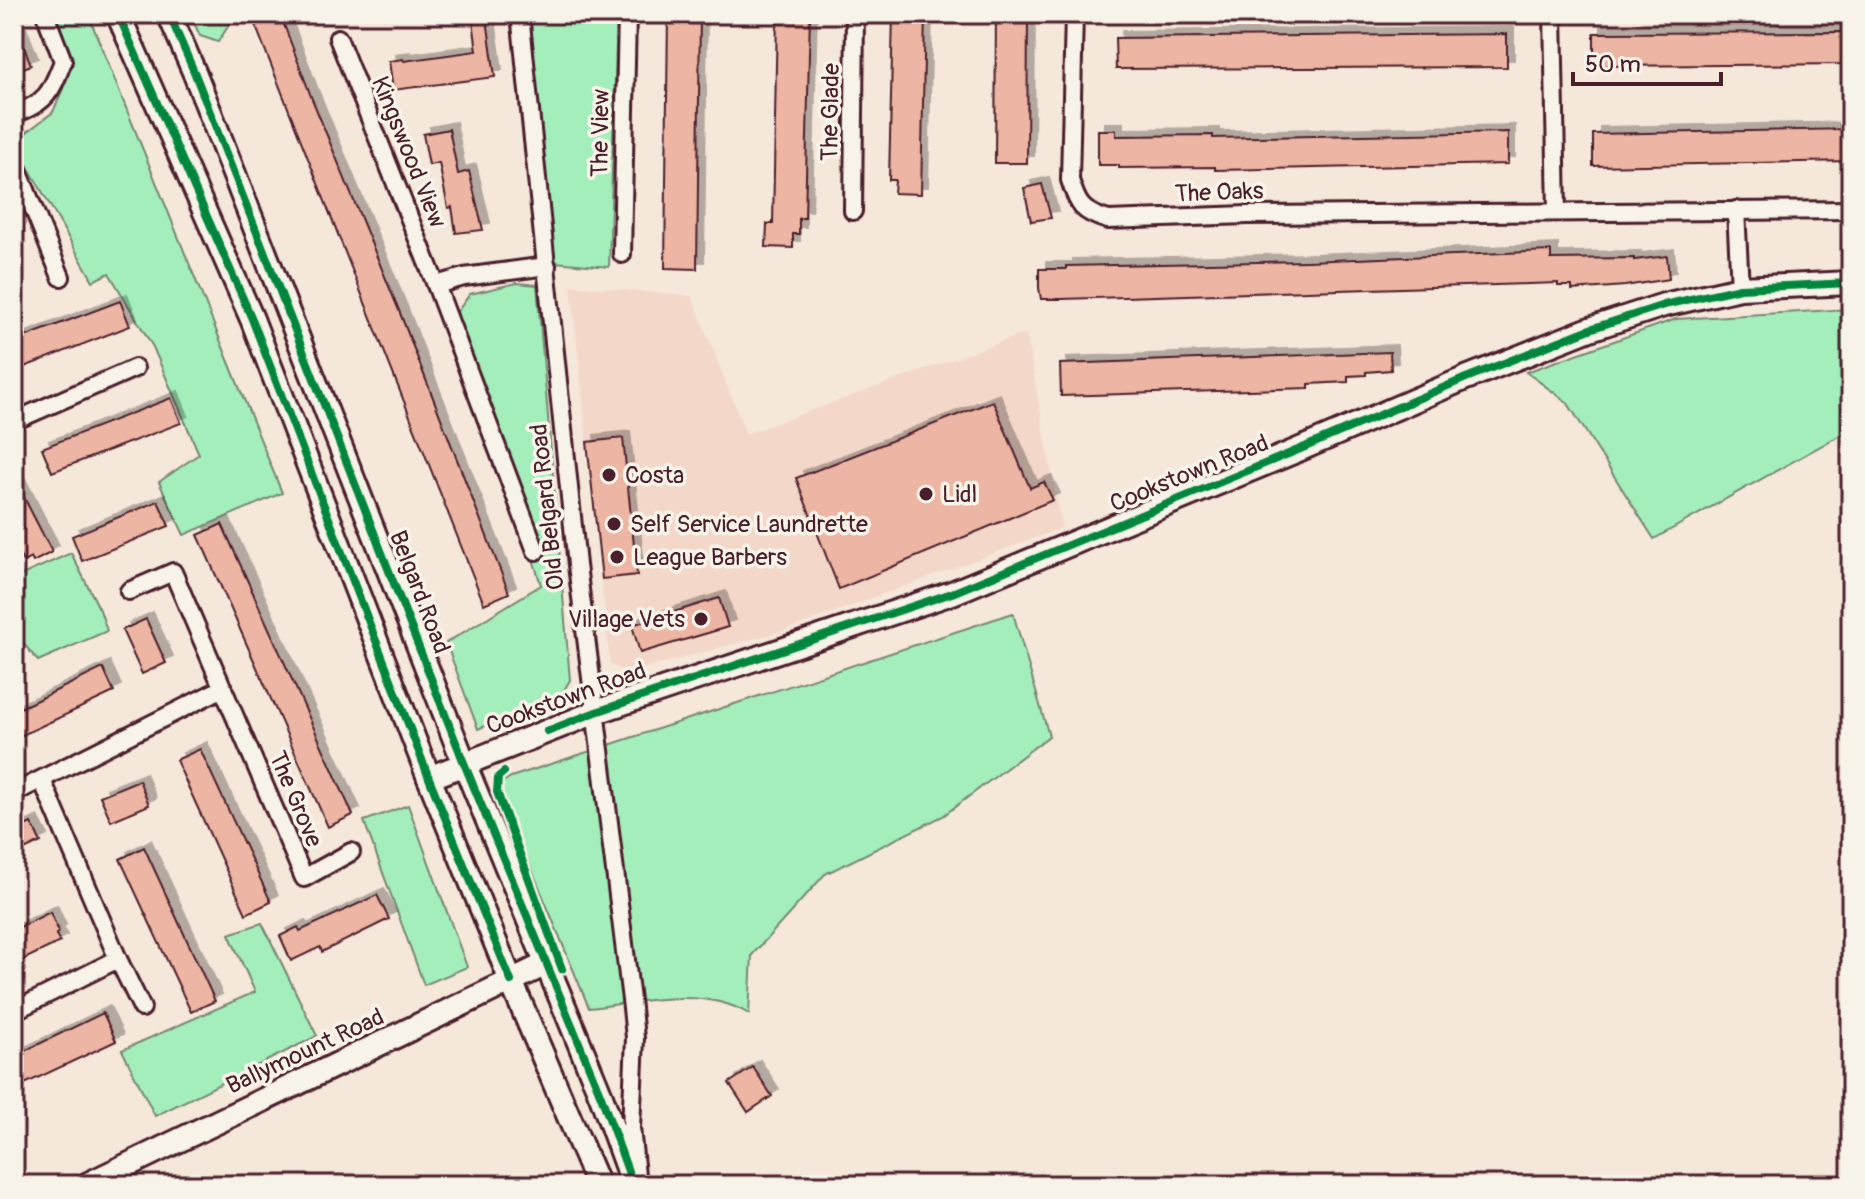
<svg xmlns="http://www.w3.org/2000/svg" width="1865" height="1199" font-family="Pangolin,sans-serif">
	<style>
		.built { fill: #f3d8ca }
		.green { fill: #a4eebc; stroke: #778674; stroke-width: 2 }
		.building { fill: #edb5a3; stroke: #4a1f2b; stroke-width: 2; filter: url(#shadow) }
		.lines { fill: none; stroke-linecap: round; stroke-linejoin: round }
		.street-casing { stroke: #4a1f2b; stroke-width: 22 }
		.secondary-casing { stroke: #4a1f2b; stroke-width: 28 }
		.street { stroke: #f7f3e8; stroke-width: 16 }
		.secondary { stroke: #f7f3e8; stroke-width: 22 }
		.cycleway-casing { stroke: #f7f3e8; stroke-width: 13 }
		.cycleway { stroke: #00873e; stroke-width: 8 }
		.poi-dot { fill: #4a1f2b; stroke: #f7f3e8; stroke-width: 3 }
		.labels { text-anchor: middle; stroke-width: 7; stroke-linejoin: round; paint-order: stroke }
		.street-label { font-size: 24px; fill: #4a1f2b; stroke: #f7f3e8 }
		.poi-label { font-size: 24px; fill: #4a1f2b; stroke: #f7f3e8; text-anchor: start }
	</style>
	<defs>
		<filter id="shadow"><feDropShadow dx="7" dy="-7" stdDeviation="0" flood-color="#0004"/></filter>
	</defs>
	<rect width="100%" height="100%" fill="#f5e7da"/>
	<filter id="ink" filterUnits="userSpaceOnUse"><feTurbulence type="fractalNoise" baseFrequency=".0125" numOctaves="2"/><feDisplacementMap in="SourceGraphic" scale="16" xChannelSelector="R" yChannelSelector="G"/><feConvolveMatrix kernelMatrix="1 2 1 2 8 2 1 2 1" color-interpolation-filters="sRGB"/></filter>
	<g filter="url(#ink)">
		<!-- built -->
		<path class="built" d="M571 285 692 296 746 434 1026 333 1062 528 786 630 627 673 610 664Z"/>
		<!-- green -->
		<g class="green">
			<path d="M55 14H88L282 493 184 535 159 482 199 454 153 347 109 273 93 281 14 142 53 112 68 77 69 50Z"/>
			<path d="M190 14H236L218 42 200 36Z"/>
			<path d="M528 14H617L609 267 555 262Z"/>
			<path d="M517 283 537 285 570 680 561 695 478 729 446 643 541 585 457 312 470 294Z"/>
			<path d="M1851 309V429L1654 539 1567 402 1526 372 1676 319Z"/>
			<path d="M71 553 100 610 107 631 38 661 14 632V573L22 575Z"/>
			<path d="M1013 613 1049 736 943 816 825 874 752 955 749 1014C703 986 640 1002 589 1008L501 795V783L511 777Z"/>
			<path d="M408 805 467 967 424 985 364 821Z"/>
			<path d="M262 923 317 1036 155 1116 122 1050 255 992 229 934Z"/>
		</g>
		<!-- building -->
		<g class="building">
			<path d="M251 14H280L312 99 400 313 509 593 484 604Z"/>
			<path d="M668 14H700L697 269 665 268Z"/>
			<path d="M777 14H810L805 218H799V234H793V248L766 247 767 224H773Z"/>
			<path d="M893 14H925L921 194 894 193 895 180H889Z"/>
			<path d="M996 14H1028L1027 163H995Z"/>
			<path d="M487 19 495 77 393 90 389 61 403 59 404 61 477 51 473 21Z"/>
			<path d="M15 24 31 65 14 72V25Z"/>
			<path d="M1851 32V64L1594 66V33Z"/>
			<path d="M1507 34V67L1116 69 1115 38Z"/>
			<path d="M449 129 458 174 469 171 483 230 456 233 452 207 448 208 439 163 429 165 423 134Z"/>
			<path d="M1851 129V161L1593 166V134Z"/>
			<path d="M1098 130H1116V136L1213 135V138L1508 132V164L1215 170V167L1119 168V165H1098Z"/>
			<path d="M1042 184 1051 218 1031 221 1024 188Z"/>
			<path d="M1551 251V259L1634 258V260L1667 256 1669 279 1625 286 1572 290V286H1558V283L1062 299H1041L1039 288V269H1066V266L1307 261Z"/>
			<path d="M120 301 130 326 14 371V341Z"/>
			<path d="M1390 352 1391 370 1366 372V375L1348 376V382L1309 384V388L1061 396 1060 364Z"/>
			<path d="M171 398 181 423 52 472 42 448Z"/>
			<path d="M993 401 1030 488 1044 482 1053 500 839 589 796 478Z"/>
			<path d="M623 438 637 575 602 579 587 442Z"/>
			<path d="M14 478 52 552 33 562 31 558 23 562 14 544Z"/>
			<path d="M158 501 169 526 82 561 72 536Z"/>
			<path d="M222 524 353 815 328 827 198 535Z"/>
			<path d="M719 598 728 627 640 653 632 625Z"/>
			<path d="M146 619 166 663 142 674 122 630Z"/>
			<path d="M103 668 114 692 14 739V711Z"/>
			<path d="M200 749 271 902 246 914 176 760Z"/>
			<path d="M139 780 149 805 111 821 100 796Z"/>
			<path d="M31 823 41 842 14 855V831Z"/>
			<path d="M144 847 215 1001 191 1012 120 859Z"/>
			<path d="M377 895 389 919 322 952 320 947 291 961 280 936 298 927 300 931Z"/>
			<path d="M50 912 59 932 56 934 60 942 14 964V930Z"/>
			<path d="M103 1013 116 1041 14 1089V1056Z"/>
			<path d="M753 1067 772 1096 748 1112 729 1083Z"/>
		</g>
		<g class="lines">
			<defs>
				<g id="street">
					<path d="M520 14 577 565 632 1008 635 1038 631 1128 636 1175"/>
					<path d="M1074 14 1070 180C1078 206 1082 212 1108 220L1247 215 1851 210"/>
					<path d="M1553 14 1557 212"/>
					<path d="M338 38 436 285 536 551"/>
					<path d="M14 114C47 103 51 92 63 61L45 14"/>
					<path d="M14 160 61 277"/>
					<path d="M1736 210 1740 288"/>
					<path d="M853 211 855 14"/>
					<path d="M622 254 627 14"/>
					<path d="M436 285 464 277 547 266"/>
					<path d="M14 421 135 368"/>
					<path d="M129 591 173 572 304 878 351 852"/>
					<path d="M42 780 118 959 142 1008"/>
					<path d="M14 793 223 688"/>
					<path d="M14 1011 118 959"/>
				</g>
				<g id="secondary">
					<path d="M118 14 252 319 429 778 511 981 598 1185"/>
					<path d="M169 14 195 74 464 763 601 1096 633 1185"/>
					<path d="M429 778 596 712 952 593 1298 450 1466 378 1590 329 1664 305 1740 288 1851 283"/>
					<path d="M86 1185 546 964"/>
				</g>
			</defs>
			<!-- street casing -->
			<use href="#street" class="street-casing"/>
			<!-- secondary casing -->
			<use href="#secondary" class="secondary-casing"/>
			<!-- street -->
			<use href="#street" class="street"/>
			<!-- secondary -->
			<use href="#secondary" class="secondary"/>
			<defs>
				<g id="cycleway">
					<path d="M118 14 252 319 429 778 511 981"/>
					<path d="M169 14 195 74 464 763 601 1096 633 1185"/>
					<path d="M547 731 596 712 952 593 1298 450 1466 378 1590 329 1664 305 1740 288 1851 283"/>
					<path d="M504 772 498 777 497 792 562 969"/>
				</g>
			</defs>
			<!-- cycleway casing -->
			<use href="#cycleway" class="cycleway-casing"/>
			<!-- cycleway -->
			<use href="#cycleway" class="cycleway"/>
		</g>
	</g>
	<!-- markers -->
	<g class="poi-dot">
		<circle cx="609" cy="475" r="8"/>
		<circle cx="926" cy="494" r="8"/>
		<circle cx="614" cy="524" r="8"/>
		<circle cx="617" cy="557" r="8"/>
		<circle cx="701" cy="619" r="8"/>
	</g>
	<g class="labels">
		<!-- street labels -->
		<g class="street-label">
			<text transform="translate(830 112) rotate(-89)" y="8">The Glade</text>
			<text transform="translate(600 133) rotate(-89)" y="8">The View</text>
			<text transform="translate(409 152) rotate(68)" y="8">Kingswood View</text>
			<text transform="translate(1219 192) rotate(-2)" y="8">The Oaks</text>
			<text transform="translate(1189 473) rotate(-22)" y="8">Cookstown Road</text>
			<text transform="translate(547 507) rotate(-96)" y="8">Old Belgard Road</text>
			<text transform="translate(420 592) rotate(69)" y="8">Belgard Road</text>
			<text transform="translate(566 698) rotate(-20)" y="8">Cookstown Road</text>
			<text transform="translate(296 799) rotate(67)" y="8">The Grove</text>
			<text transform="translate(305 1051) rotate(-25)" y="8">Ballymount Road</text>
		</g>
		<!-- poi labels -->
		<g class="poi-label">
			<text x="625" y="483">Costa</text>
			<text x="942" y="502">Lidl</text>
			<text x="630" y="532">Self Service Laundrette</text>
			<text x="633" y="565">League Barbers</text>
			<text x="685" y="627" text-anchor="end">Village Vets</text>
		</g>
	</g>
	<!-- margin -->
	<rect width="1865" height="1199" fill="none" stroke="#f7f3e8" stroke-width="48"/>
	<rect x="24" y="24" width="1817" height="1151" fill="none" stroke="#4a1f2b" stroke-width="3" filter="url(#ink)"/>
	<!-- scale -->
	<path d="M1573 72v12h148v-12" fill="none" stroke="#4a1f2b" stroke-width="4"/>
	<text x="1585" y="72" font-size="24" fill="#4a1f2b" stroke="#f7f3e8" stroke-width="6" paint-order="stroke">50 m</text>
</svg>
